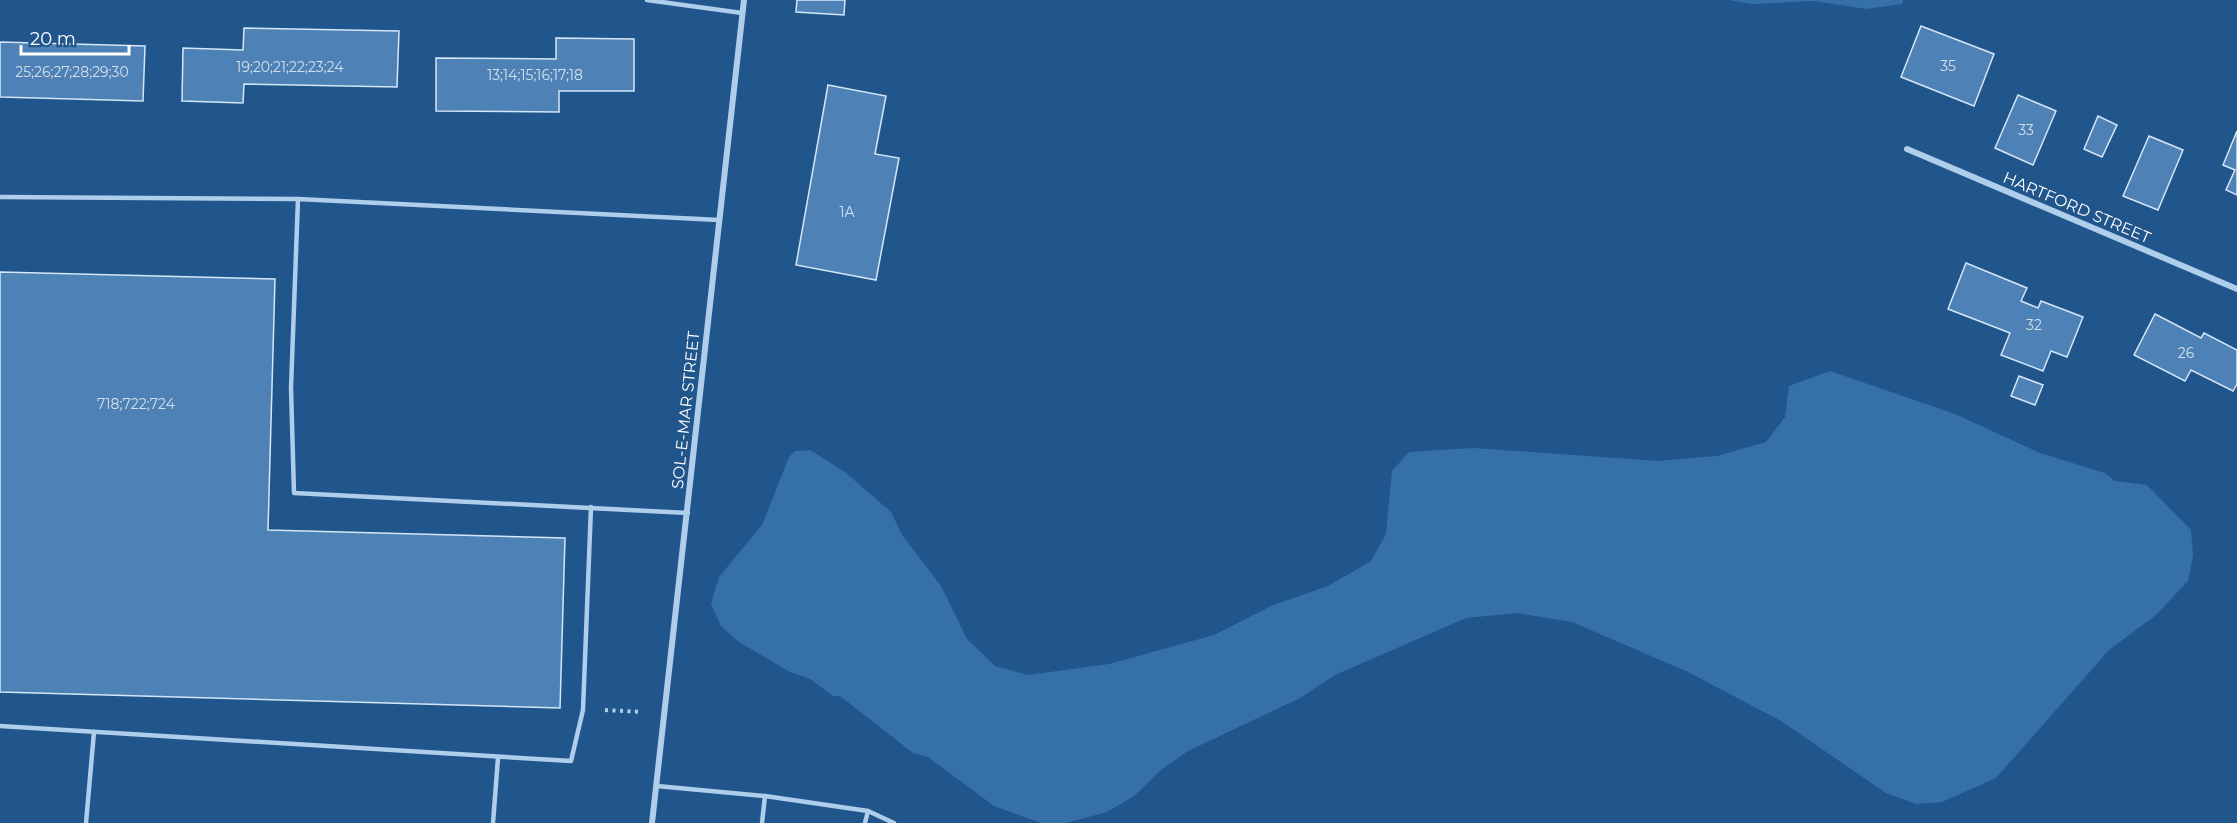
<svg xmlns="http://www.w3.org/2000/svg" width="2237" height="823" font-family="Montserrat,sans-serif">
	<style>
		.green { fill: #3570a9 }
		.building { fill: #4e81b5; stroke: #d4e6f8; stroke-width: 1.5 }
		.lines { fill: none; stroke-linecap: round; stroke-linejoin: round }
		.path { stroke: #afceeb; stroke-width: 4; stroke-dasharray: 3 4.5; stroke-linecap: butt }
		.service { stroke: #afceeb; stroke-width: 4.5 }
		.minor { stroke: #afceeb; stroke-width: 6 }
		.labels { text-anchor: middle; stroke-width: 4.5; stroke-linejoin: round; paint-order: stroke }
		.number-label { font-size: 14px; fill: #d3e0ec }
		.street-label { font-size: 16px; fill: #fff; stroke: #21568c }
	</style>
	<rect width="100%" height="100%" fill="#21568c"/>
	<!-- green -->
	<g class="green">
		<path d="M1729 0H1903L1902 4 1866 9 1814 1 1752 4Z"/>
		<path d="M1830 371 1955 414 2040 453 2105 473 2115 481 2147 485 2191 530 2193 555 2188 581 2156 615 2109 650 1996 778 1942 802 1916 804 1886 793 1781 721 1688 672 1572 622 1517 613 1466 618 1335 675 1300 698 1188 751 1161 770 1134 796 1107 812 1066 823H1041L994 806 928 757 913 753 840 696H833L810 679 790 672 739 642 721 626 711 604 719 577 762 525 789 457 795 451 810 450 845 472 891 512 902 535 941 586 967 639 995 666 1028 675 1109 664 1214 635 1271 606 1328 586 1371 561 1386 534 1392 471 1409 452 1473 448 1658 461 1717 456 1766 442 1785 417 1789 386Z"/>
	</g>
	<!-- building -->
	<g class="building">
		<path d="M797 0H845L844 15 796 12Z"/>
		<path d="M1921 26 1994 54 1974 106 1901 77Z"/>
		<path d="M244 28 399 31 397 87 244 84 243 103 182 101 183 48 243 50Z"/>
		<path d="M556 38 634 39V91H559V112L436 111V58L556 59Z"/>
		<path d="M0 42 145 46 143 101 0 97Z"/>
		<path d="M828 85 886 96 875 154 899 158 876 280 796 265Z"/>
		<path d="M2018 95 2056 111 2033 165 1995 148Z"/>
		<path d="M2098 116 2117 125 2102 157 2084 149Z"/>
		<path d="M2237 131V195L2226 190 2235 170 2223 165Z"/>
		<path d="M2149 136 2183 150 2158 210 2123 196Z"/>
		<path d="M1966 263 2027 288 2021 301 2038 308 2041 301 2083 317 2067 357 2051 351 2043 371 2001 355 2010 333 1948 309Z"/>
		<path d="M0 272 275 279 268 530 565 538 560 708 0 692Z"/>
		<path d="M2155 314 2201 338 2204 333 2237 350V384L2233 391 2191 370 2185 381 2134 355Z"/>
		<path d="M2019 376 2043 385 2035 405 2011 396Z"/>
	</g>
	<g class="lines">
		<!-- path -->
		<path class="path" d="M605 710 642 712"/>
		<!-- service -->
		<g class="service">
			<path d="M647 0 742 13"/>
			<path d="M0 197 298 199"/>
			<path d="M688 513 294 493 291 388 298 199 719 220"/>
			<path d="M0 726 571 761 583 710 591 507"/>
			<path d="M657 786 765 796 868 811 894 823"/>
			<path d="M86 823 94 732"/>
			<path d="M493 823 498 758"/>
			<path d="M762 823 765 796"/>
			<path d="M865 823 868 811"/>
		</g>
		<!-- minor -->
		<g class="minor">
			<path d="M1907 149 2237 289"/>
			<path d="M652 823 744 0"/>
		</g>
	</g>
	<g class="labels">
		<!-- number labels -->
		<g class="number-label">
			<text x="1948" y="71">35</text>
			<text x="290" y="72">19;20;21;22;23;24</text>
			<text x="72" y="77">25;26;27;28;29;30</text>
			<text x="535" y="80">13;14;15;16;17;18</text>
			<text x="2026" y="135">33</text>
			<text x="847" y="217">1A</text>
			<text x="2034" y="330">32</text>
			<text x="2186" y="358">26</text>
			<text x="136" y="409">718;722;724</text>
		</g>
		<!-- street labels -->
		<g class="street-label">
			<text transform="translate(2077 207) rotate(23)" y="6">HARTFORD STREET</text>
			<text transform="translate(685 410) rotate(-84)" y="6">SOL-E-MAR STREET</text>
		</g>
	</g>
	<!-- scale -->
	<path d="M21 45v9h108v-9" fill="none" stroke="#ffffff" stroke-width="3"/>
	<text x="30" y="45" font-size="18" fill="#ffffff" stroke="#21568c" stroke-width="4.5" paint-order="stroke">20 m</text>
</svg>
